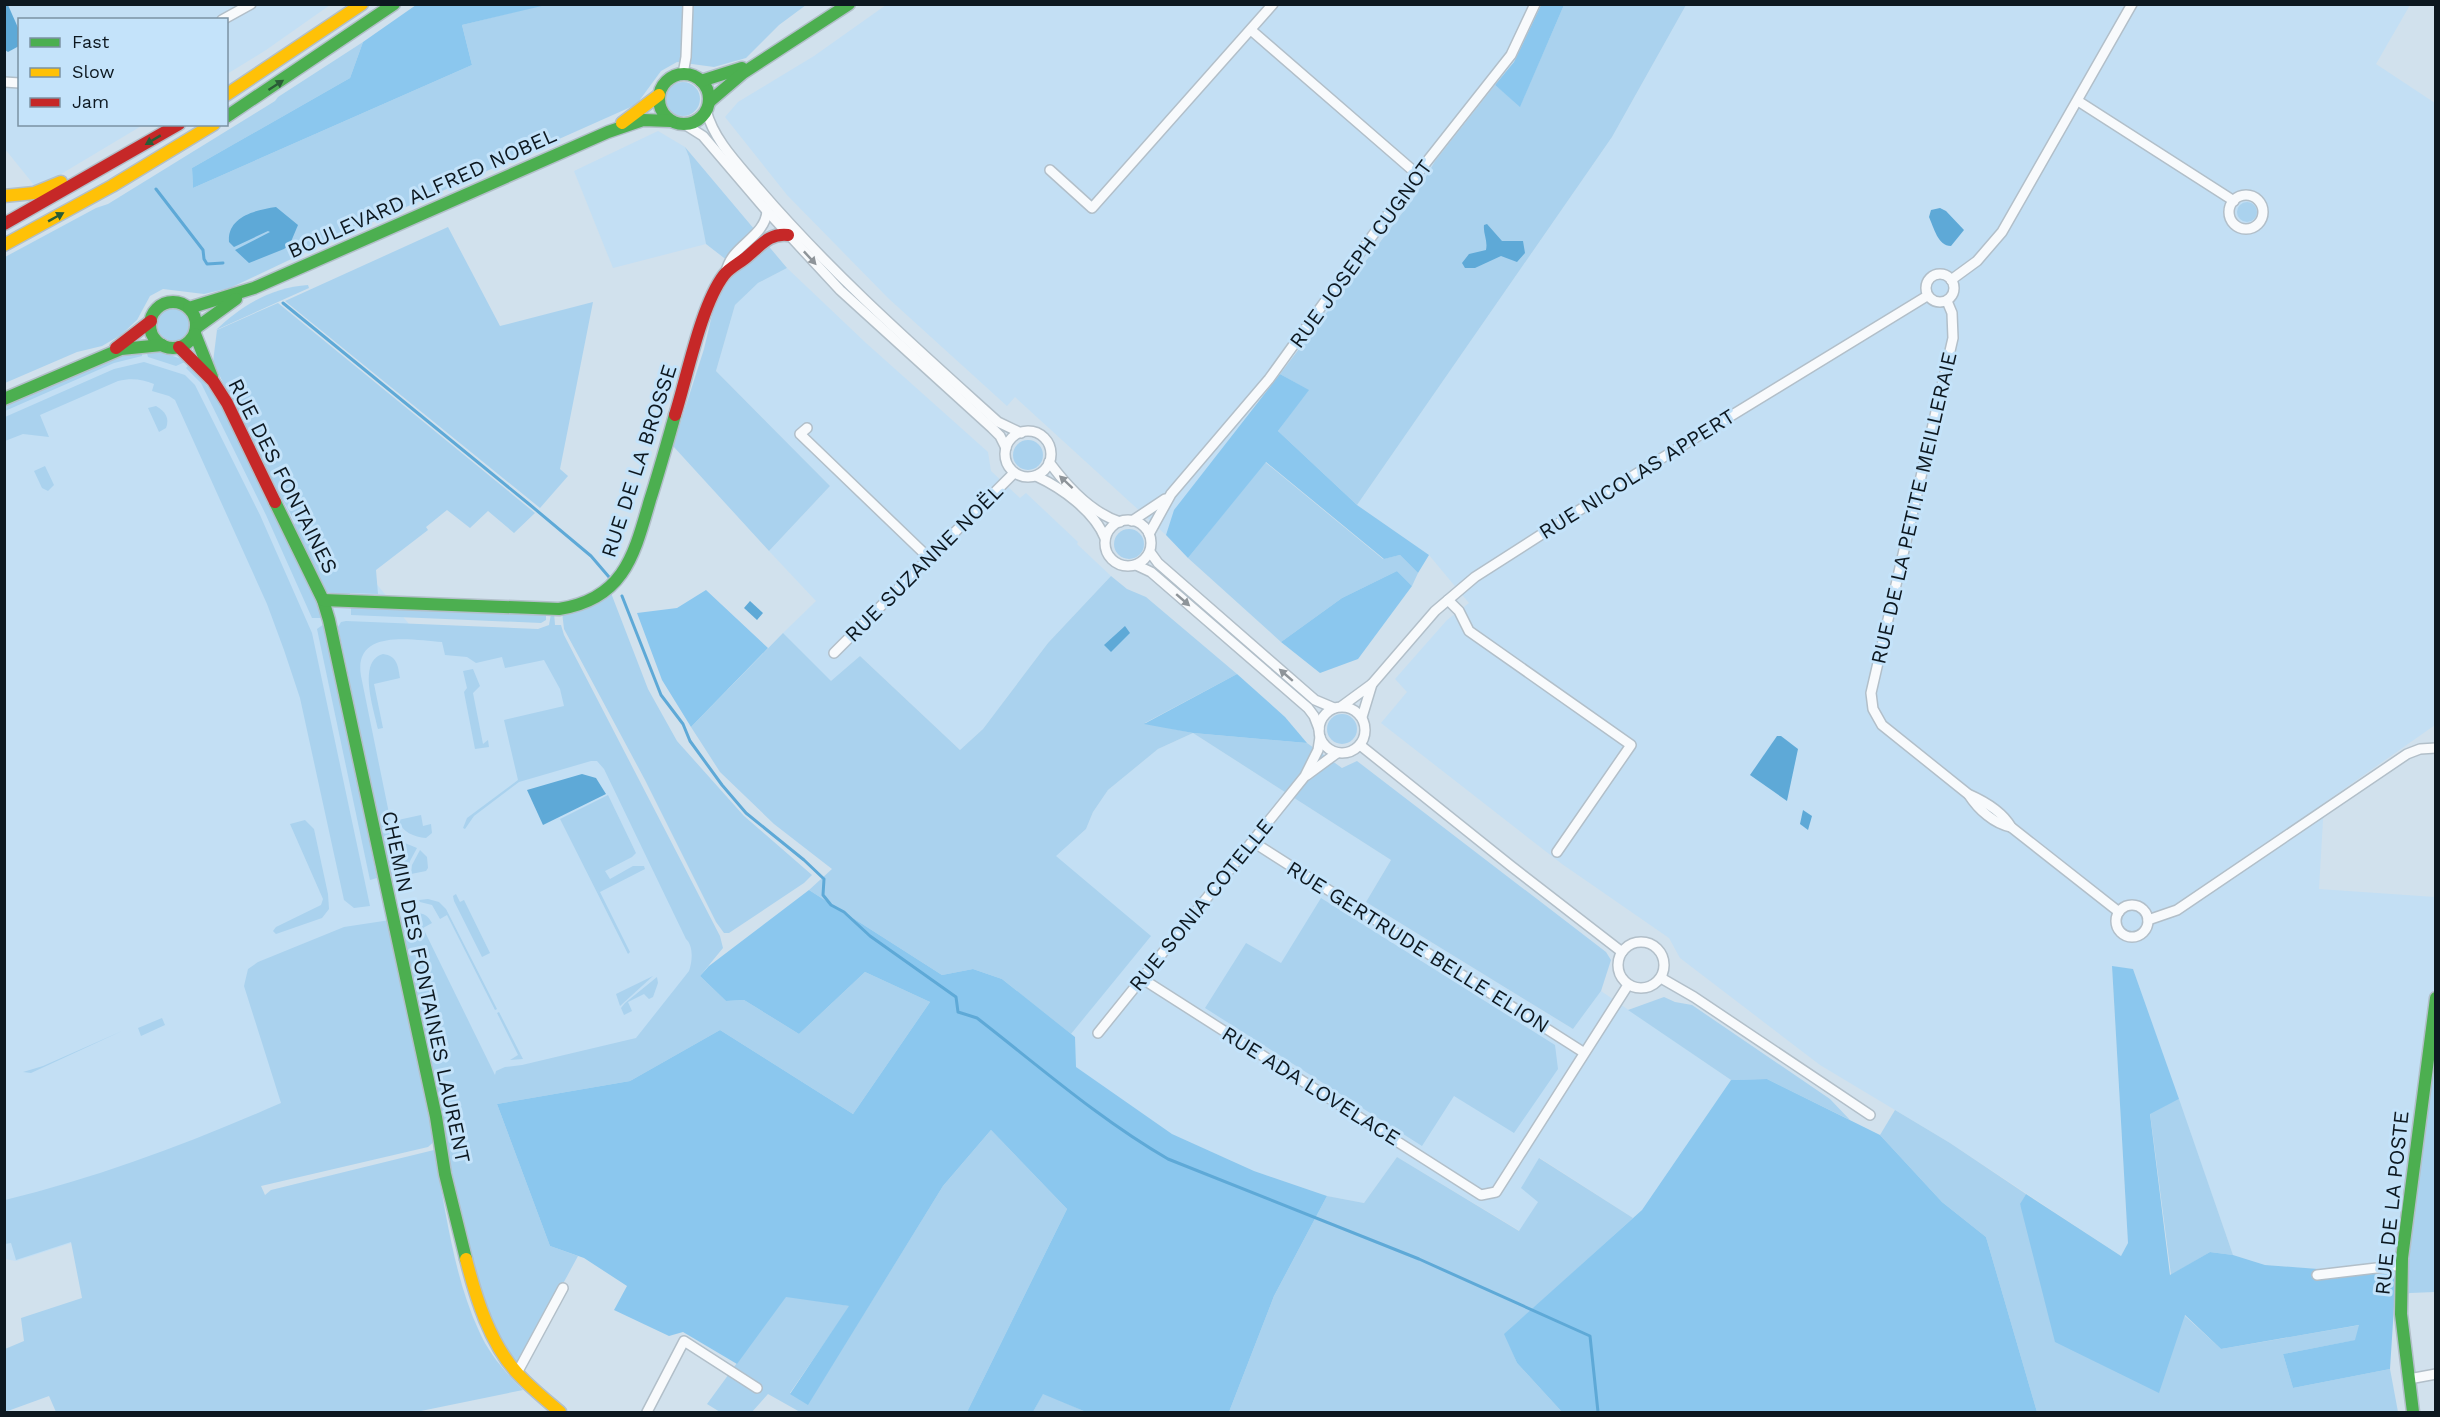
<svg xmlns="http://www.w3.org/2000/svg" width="2440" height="1417" font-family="'Work Sans',sans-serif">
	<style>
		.built { fill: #c3dff4 }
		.green { fill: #aad2ee }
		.forest { fill: #8bc7ee }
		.water { fill: #5ea9d7 }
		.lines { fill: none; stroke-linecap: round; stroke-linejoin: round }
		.stream { stroke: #5ea9d7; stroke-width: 3 }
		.street-casing { stroke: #b2bfc9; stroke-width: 12 }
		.fast-casing { stroke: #b2bfc9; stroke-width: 15 }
		.slow-casing { stroke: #b2bfc9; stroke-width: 15 }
		.jam-casing { stroke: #b2bfc9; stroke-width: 15 }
		.street { stroke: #f8fafc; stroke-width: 9 }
		.fast { stroke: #4caf50; stroke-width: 12 }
		.slow { stroke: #ffc107; stroke-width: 12 }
		.jam { stroke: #c62828; stroke-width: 12 }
		.oneway { fill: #295c36 }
		.oneway2 { fill: #8e9499 }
		.labels { text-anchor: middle; stroke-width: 6; stroke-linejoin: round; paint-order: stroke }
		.street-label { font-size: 21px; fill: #0d1820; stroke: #c4e3fa }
	</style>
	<rect width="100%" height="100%" fill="#d1e1ed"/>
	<!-- built -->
	<g class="built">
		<path d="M4 5H330L266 50 227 74 226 20H20V124L143 125 56 177 34 185 5 149Z"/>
		<path d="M886 5H1541L1514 62 1435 161 1415 196 1175 510 1166 535 1015 397 1007 406 888 298 787 195 725 117 738 102 814 56Z"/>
		<path d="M1686 5H2410L2376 64 2435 103V725L2324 803 2319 889 2435 897V1043L2407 1276 2265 1265 2233 1255 2133 969 2112 967 2128 1243 2121 1256 1950 1143 1820 1065 1680 958 1669 938 1562 864 1381 723 1407 692 1395 679 1447 620 1469 603 1429 555 1357 505 1612 137Z"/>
		<path d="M658 131 685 147 689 157 706 244 613 268 574 171Z"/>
		<path d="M787 268 866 343 988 452 991 471 1020 498 1026 493 1078 542 1077 544 1111 576 1048 643 983 729 960 750 860 656 831 682 783 633 816 601 769 551 830 486 716 371 735 305 758 283Z"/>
		<path d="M162 345 179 347 213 381 417 634 541 641 598 755 709 966 644 1040 495 1076 479 1043 259 1182 16 1261 5 1259 4 399 121 349Z"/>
		<path d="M1193 733 1391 860 1366 902 1573 1029 1601 991 1731 1080 1642 1210 1633 1218 1540 1158 1538 1202 1520 1231 1397 1157 1364 1203 1327 1196 1254 1171 1172 1134 1075 1067V1037L1071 1034 1150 936 1055 856 1086 829 1093 812 1108 790 1158 749Z"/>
	</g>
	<!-- green -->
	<g class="green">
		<path d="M546 4 806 5 779 25 746 58 714 67 677 62 661 71 639 101 633 106 323 244 230 288 204 294 163 289 150 296 137 320 121 335 102 346 77 352 5 383V257L96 208 108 204 275 101 278 97 363 42 350 78 192 168 193 188 472 65 462 25Z"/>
		<path d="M1564 5H1686L1612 137 1357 505 1278 431 1308 390 1280 374 1415 196 1435 161 1495 85 1520 106Z"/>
		<circle cx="683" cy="99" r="17"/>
		<path d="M685 147 787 268 758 283 735 305 716 371 830 486 769 551 673 446 704 349 715 302 737 268 706 244 689 157Z"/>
		<circle cx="2247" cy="212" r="10"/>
		<path d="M448 227 500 326 593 302 560 469 568 476 540 508 285 301Z"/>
		<path d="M308 285 309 288 216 330C241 306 272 287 308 285Z"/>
		<path d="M278 303 535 513 514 533 488 511 470 528 447 510 426 527 428 530 376 570 378 594 350 593 349 596 326 592 292 525 296 523 293 518 267 473 213 362 217 330Z"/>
		<circle cx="174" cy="324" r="17"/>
		<path d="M146 350H156L187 361 176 366 148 357Z"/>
		<path d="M142 351V356L114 363 5 411 4 405 107 360Z"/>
		<path d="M144 362 185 375 195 385 260 515 312 633 370 906 354 908 344 900 300 698 284 650 267 604 175 400 169 396 152 391 154 384C142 379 131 378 118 381L40 415 49 437 23 434 5 441V417L114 369Z"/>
		<path d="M190 364 222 406 314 594 322 618H312L266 515 201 383 186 368Z"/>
		<path d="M156 406C165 411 170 418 166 428L159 432 148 408Z"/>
		<circle cx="1028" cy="455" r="15"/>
		<path d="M1265 462 1383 559 1400 555 1418 573 1412 586 1397 571 1342 598 1281 642 1188 558Z"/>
		<path d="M45 466 54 485 48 491 42 488 34 471Z"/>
		<circle cx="1129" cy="544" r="15"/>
		<path d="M1111 576 1127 589 1146 597 1237 674 1145 723 1193 733 1307 743 1342 768 1357 761 1606 952 1611 960 1601 991 1573 1029 1366 902 1391 860 1193 733 1158 749 1108 790 1093 812 1086 829 1056 856 1151 936 1071 1034 1002 979 973 969 942 975 809 890 832 869 774 824 720 772 691 727 783 633 831 681 860 656 960 750 983 729 1048 643Z"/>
		<path d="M611 593 648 689 677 741 744 816 812 875 804 883 729 933H724L716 922 645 780 564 629 562 612Z"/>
		<path d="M351 605 546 613V620L541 623 351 615Z"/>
		<path d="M554 612 555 625H561L564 635 720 936 723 948 700 976 726 1001 744 1000 799 1034 865 972 930 1002 853 1114 720 1030 630 1081 497 1104 550 1246 578 1256 519 1365 506 1348 479 1292 458 1220 399 917C413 914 424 908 432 923L423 928 495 1075 496 1071 505 1067 522 1065 636 1038 689 971C693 960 693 945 686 939L604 769 597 761H591L519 782 474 816 465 829 463 828 467 818 518 780 504 720 564 706 560 689 544 660 505 668 502 657 476 663 467 657 445 655 442 642C412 640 353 628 361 676L392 828 400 841 417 848 410 861 407 872 390 875 338 627 341 622 346 621 538 629 549 625 551 614Z"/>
		<path d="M324 624 377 878 370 880 317 629Z"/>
		<path d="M383 654C397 656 398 665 400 678L374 684 383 728 378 729C374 709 357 661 383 654Z"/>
		<path d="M473 669 480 686 473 693 483 744 488 740 489 747 475 749 464 692 467 688 463 671Z"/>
		<circle cx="1342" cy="729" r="15"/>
		<path d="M608 795 636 853 632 857 605 871 610 879 633 866H644L645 869 600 892 630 952 628 954 560 819Z"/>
		<path d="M421 815 423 826 431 824 432 833 426 838C414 837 402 832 398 820Z"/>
		<path d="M305 820 314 829 328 894 329 909 322 918 276 934 273 931 276 927 321 905 323 899 290 824Z"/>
		<path d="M420 850 427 857 428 868 426 871 411 874 412 865Z"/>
		<path d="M456 894 460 902 464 900 490 953 482 957 454 901 453 896Z"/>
		<path d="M1321 898 1555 1045 1558 1069 1514 1133 1454 1096 1422 1146 1205 1008 1246 943 1281 963Z"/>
		<path d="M428 899 439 902 446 909 497 1009 495 1010 447 915 440 919 432 905 420 902 419 900Z"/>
		<path d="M390 920 436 1140 428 1147 261 1186 265 1195 271 1190 434 1150C446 1210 453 1275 479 1331 489 1354 506 1373 523 1390L416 1412H56L49 1396 5 1412V1349L24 1341 21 1318 82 1298 71 1242 16 1260 11 1243 5 1244V1200C100 1177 192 1142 281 1103L244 986 248 969 258 962 344 927Z"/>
		<path d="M653 976 620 1006 616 994Z"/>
		<path d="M657 977 658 983 653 997 649 999 644 994 628 1002 632 1011 624 1015 621 1008 625 1003Z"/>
		<path d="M1664 997 1675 1002 1692 1005 1830 1099 1850 1120 1767 1079 1731 1080 1628 1010Z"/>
		<path d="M499 1012 523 1059 510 1060 518 1055 497 1013Z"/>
		<path d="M162 1018 165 1025 141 1036 138 1028Z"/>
		<path d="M122 1031 31 1073 23 1072 43 1066Z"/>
		<path d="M2433 1063 2436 1064 2435 1292 2410 1293 2394 1298 2396 1275 2407 1276Z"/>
		<path d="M2179 1099 2233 1255 2210 1252 2171 1275 2150 1113Z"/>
		<path d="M1895 1110 1950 1143 2026 1194 2020 1205 2184 1315 2221 1349 2360 1325 2356 1340 2283 1354 2293 1388 2390 1369 2398 1412H2037L1986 1237 1942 1202 1880 1135Z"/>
		<path d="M991 1130 1067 1209 967 1412H800L768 1394 752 1412H720L707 1404 786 1296 850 1306 790 1393 808 1404 943 1186Z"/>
		<path d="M1397 1157 1519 1231 1538 1202 1521 1188 1539 1158 1633 1218 1505 1334 1517 1363 1562 1412H1229L1274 1296 1327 1196 1364 1203Z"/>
		<path d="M1043 1393 1086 1412H1033Z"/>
	</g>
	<!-- forest -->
	<g class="forest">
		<path d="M416 5H546L462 25 472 65 193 188 192 168 350 78 363 42Z"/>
		<path d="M1541 5H1564L1520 107 1495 85 1514 62Z"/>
		<path d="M1280 374 1309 390 1278 431 1357 505 1429 555 1418 573 1400 555 1384 559 1266 462 1188 558 1166 535 1174 510Z"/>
		<path d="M1397 571 1412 586 1358 659 1320 673 1281 642 1342 598Z"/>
		<path d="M706 590 768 648 691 727 662 680 637 613 677 608Z"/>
		<path d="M1237 674 1285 717 1307 743 1193 733 1144 724Z"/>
		<path d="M809 890 942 975 973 969 1002 979 1075 1037 1076 1067 1172 1134 1254 1171 1327 1196 1274 1296 1229 1412H1086L1043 1394 1033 1412H967L1067 1209 991 1130 943 1186 808 1405 790 1394 849 1306 786 1297 737 1364 683 1332 669 1336 614 1310 627 1286 584 1258 550 1246 497 1104 630 1081 720 1030 853 1114 930 1002 865 972 799 1034 744 1000 726 1001 700 976 709 966Z"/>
		<path d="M2112 966 2133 969 2179 1099 2150 1114 2170 1275 2210 1252 2233 1255 2265 1265 2396 1275 2390 1369 2293 1388 2283 1354 2355 1340 2359 1325 2221 1349 2185 1315 2159 1393 2055 1342 2020 1204 2026 1194 2121 1256 2128 1243Z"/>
		<path d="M1767 1079 1880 1135 1942 1202 1986 1237 2037 1412H1562L1517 1363 1504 1334 1642 1210 1731 1080Z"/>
	</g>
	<!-- water -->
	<g class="water">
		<path d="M5 4 8 5 19 30V46L8 52 5 50Z"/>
		<path d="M276 207 298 225 290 244 284 249 249 263 235 250 270 232 268 231 234 247 229 242C227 217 255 210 276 207Z"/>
		<path d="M1940 208 1946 211 1964 230 1951 246C1938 246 1934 228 1929 217L1931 210Z"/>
		<path d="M1487 224 1502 241H1523L1525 253 1517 262 1501 256 1475 268H1465L1462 263 1469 254 1486 250C1488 240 1483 234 1484 225Z"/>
		<path d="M750 601 763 613 757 620 744 608Z"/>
		<path d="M1125 626 1130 633 1111 652 1104 645Z"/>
		<path d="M1777 736H1781L1798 749 1787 801 1750 775Z"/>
		<path d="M582 774 596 778 606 794 543 825 527 790Z"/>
		<path d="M1803 810 1812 816 1808 830 1800 824Z"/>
	</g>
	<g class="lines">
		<!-- stream -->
		<g class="stream">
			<path d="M156 189 203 250 204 259 207 264 223 263"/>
			<path d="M283 303 529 504 591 556 609 577"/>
			<path d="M622 596 661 695 683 724 690 741 722 785 746 813 804 860 824 879 823 895 831 905 844 912 870 936 956 997 958 1012 977 1018C1040 1067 1099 1119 1168 1159L1419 1259 1590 1336 1598 1412"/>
		</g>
		<defs>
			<g id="street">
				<path d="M222 20 251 4"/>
				<path d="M1251 30 1417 174"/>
				<path d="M683 74 686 57 688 4"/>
				<path d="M4 82 20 83"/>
				<path d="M2078 101 2234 201"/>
				<path d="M706 110C714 141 739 165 759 189 832 274 915 347 998 422L1021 433"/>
				<path d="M684 124 703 136 767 211 840 290 992 428 1000 436 1006 448"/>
				<path d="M1050 170 1092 208 1273 4"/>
				<circle cx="2246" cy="212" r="17"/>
				<path d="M726 272C731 245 765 238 767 211"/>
				<circle cx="1940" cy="288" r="14"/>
				<path d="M1951 280 1977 261 2002 232 2132 4"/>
				<path d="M1947 301 1952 313 1953 338 1871 693 1873 709 1882 725 1968 794C1984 801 2002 811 2011 827L2119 912"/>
				<path d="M807 428 800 434 929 558"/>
				<circle cx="1028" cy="454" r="23"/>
				<path d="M1049 462C1066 485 1092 513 1120 522"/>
				<path d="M1036 476C1062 488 1094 511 1105 538"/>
				<circle cx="1128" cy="543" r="23"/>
				<path d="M1132 521 1165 499"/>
				<path d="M1149 534 1171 494 1269 379 1417 174 1511 55 1535 4"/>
				<path d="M1150 552 1158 563 1315 700 1334 708"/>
				<path d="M1136 565 1151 572 1308 708 1314 716 1319 729"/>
				<path d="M1448 600 1459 611 1469 631 1631 745 1557 852"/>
				<path d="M834 653 1014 473"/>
				<path d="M1372 684 1435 611 1475 577 1631 477 1927 296"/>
				<path d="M1342 706 1372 684 1362 717"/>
				<circle cx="1342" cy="730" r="23"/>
				<path d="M1360 745 1511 866 1622 952"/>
				<path d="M1307 775 1337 753"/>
				<path d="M1969 795C1978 809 1994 824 2011 827"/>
				<path d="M1253 842 1583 1052"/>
				<circle cx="2132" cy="921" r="16"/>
				<path d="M2148 920 2177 910 2407 754 2420 749 2436 748"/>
				<circle cx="1641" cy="965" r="23"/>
				<path d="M1141 978 1481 1195 1496 1192 1628 985"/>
				<path d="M1661 978 1694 997 1870 1115"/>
				<path d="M1098 1033 1305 776 1318 750 1320 737"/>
				<path d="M2317 1275 2402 1265"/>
				<path d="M517 1373 563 1288"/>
				<path d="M2409 1379 2436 1374"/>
				<path d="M647 1412 684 1341 757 1388"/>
			</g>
			<g id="fast">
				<circle cx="684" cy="99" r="25"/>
				<path d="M701 81 742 68"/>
				<path d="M709 102 743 73 849 4"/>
				<path d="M226 117 394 4"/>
				<circle cx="173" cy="325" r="23"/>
				<path d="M189 308 254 288 608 132 643 120 671 121"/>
				<path d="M196 328 236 299"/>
				<path d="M195 334 212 377"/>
				<path d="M4 399 121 349 162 345"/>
				<path d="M275 502 323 600 329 620 436 1117 445 1174 466 1259"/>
				<path d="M323 600 559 609C624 599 634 555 650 500 659 472 667 443 675 415"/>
				<path d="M2413 1412 2401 1314 2402 1258 2436 998"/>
			</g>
			<g id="slow">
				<path d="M226 95 362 4"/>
				<path d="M622 123 659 95"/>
				<path d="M4 196 34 193 61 182"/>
				<path d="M4 245 112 186 214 124"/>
				<path d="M466 1259C476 1298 490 1344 518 1374 531 1388 546 1400 560 1412"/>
			</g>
			<g id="jam">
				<path d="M4 224 179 124"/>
				<path d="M179 347 213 381 227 403 275 502"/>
				<path d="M116 348 151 321"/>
				<path d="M675 415C687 377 701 305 724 275 730 267 742 262 749 255 762 244 770 233 788 235"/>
			</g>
		</defs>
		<!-- street casing -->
		<use href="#street" class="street-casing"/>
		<!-- fast casing -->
		<use href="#fast" class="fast-casing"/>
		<!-- slow casing -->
		<use href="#slow" class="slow-casing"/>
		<!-- jam casing -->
		<use href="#jam" class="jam-casing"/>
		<!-- street -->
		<use href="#street" class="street"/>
		<!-- fast -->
		<use href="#fast" class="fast"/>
		<!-- slow -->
		<use href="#slow" class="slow"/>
		<!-- jam -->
		<use href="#jam" class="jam"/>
	</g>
	<!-- one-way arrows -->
	<defs><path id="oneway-solid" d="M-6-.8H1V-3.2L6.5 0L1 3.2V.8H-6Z" transform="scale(1.5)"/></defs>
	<g class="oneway">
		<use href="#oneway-solid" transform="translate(276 85) rotate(-33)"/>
		<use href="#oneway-solid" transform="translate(153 140) rotate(149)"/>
		<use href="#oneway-solid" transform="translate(56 217) rotate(-29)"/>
	</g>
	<g class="oneway2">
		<use href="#oneway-solid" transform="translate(810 258) rotate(47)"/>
		<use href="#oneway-solid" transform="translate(1066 482) rotate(-137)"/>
		<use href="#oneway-solid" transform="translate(1183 600) rotate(41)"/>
		<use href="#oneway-solid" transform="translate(1286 675) rotate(-139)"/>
	</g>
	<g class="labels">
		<!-- street labels -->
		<g class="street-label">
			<text transform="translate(422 193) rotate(-24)" y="7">BOULEVARD ALFRED NOBEL</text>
			<text transform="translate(1361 254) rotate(-54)" y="7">RUE JOSEPH CUGNOT</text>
			<text transform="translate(639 461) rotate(-72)" y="7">RUE DE LA BROSSE</text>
			<text transform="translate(1637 474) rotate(-32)" y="7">RUE NICOLAS APPERT</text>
			<text transform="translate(283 476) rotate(63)" y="7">RUE DES FONTAINES</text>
			<text transform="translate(1914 508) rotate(-77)" y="7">RUE DE LA PETITE MEILLERAIE</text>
			<text transform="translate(924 563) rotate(-45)" y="7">RUE SUZANNE NOËL</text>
			<text transform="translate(1201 905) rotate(-51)" y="7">RUE SONIA COTELLE</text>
			<text transform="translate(1418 947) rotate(32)" y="7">RUE GERTRUDE BELLE ELION</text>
			<text transform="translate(426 987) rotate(78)" y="7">CHEMIN DES FONTAINES LAURENT</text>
			<text transform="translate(1311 1086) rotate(32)" y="7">RUE ADA LOVELACE</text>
			<text transform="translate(2392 1203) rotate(-84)" y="7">RUE DE LA POSTE</text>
		</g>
	</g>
	<!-- border -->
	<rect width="2440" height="1417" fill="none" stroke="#0d1820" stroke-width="12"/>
	<!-- legend -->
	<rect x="18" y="18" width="210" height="108" fill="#c4e3fa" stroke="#7b92a3" stroke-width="1.5"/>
	<rect x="30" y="38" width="30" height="9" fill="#4caf50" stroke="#7b92a3" stroke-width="1.5"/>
	<text x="72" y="48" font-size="18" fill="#0d1820">Fast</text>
	<rect x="30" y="68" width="30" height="9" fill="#ffc107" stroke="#7b92a3" stroke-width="1.5"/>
	<text x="72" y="78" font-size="18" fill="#0d1820">Slow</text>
	<rect x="30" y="98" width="30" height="9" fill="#c62828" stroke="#7b92a3" stroke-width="1.5"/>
	<text x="72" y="108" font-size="18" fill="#0d1820">Jam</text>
</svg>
